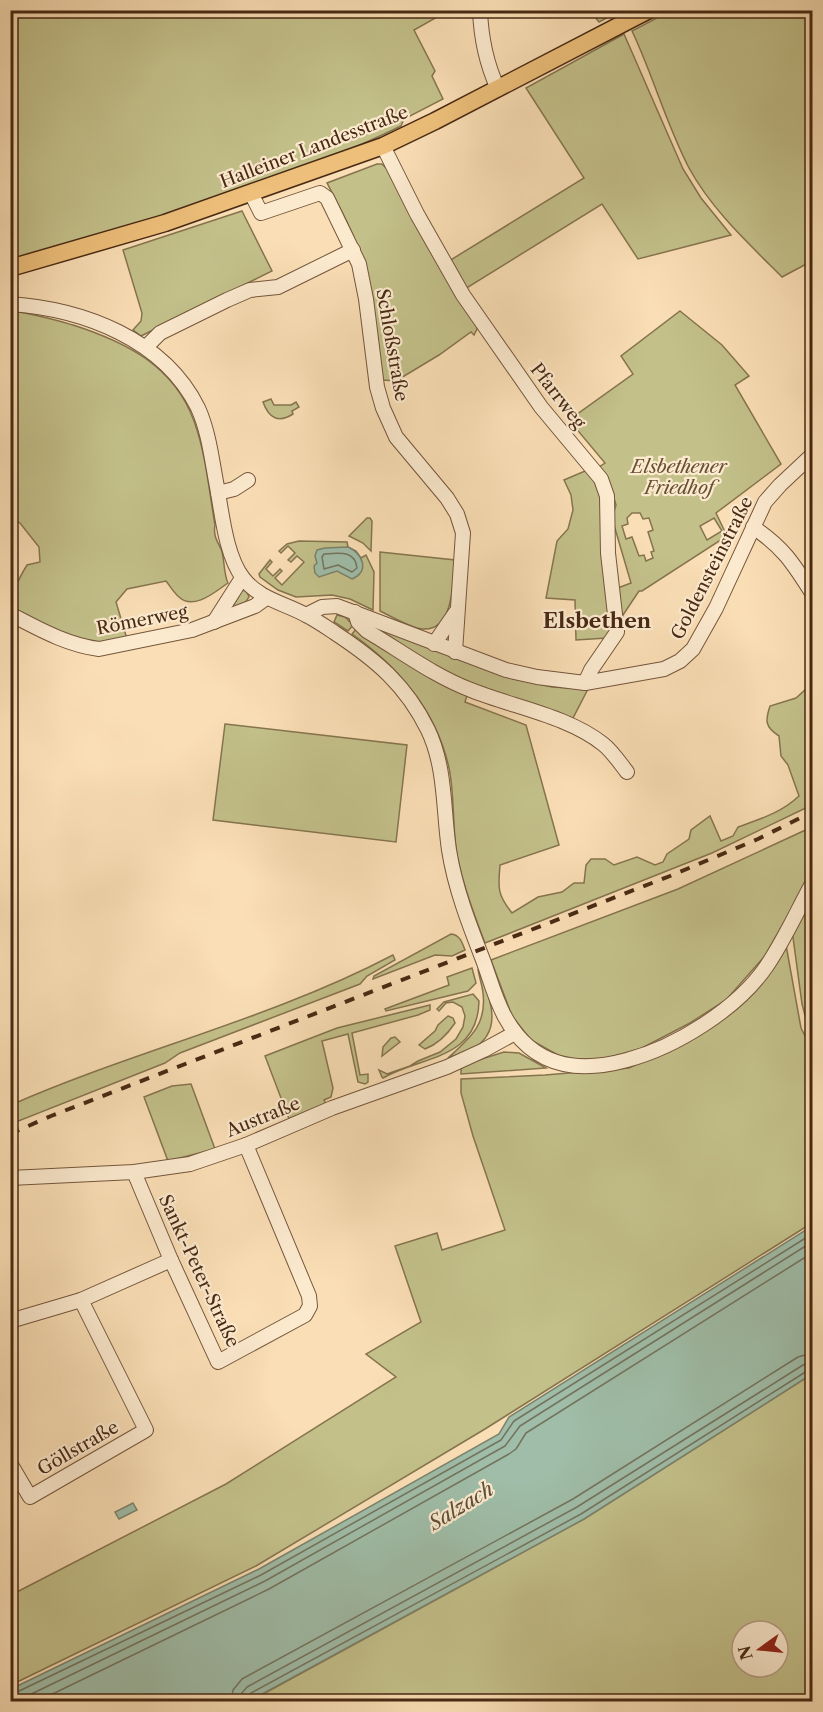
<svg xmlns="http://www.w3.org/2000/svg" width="823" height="1712" font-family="'Libre Caslon Text',serif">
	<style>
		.green { fill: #c3c08a; stroke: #86744e; stroke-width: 1.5; fill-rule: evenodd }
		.water { fill: #9fbda8; stroke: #7c826c; stroke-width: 1.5 }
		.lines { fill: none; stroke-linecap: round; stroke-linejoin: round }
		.shore { stroke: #74735e; stroke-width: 1.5 }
		.minor-casing { stroke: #74563c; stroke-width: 16 }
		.major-casing { stroke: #482913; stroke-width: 19 }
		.minor { stroke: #fceacf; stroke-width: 14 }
		.major { stroke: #edbf7a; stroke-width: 16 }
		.rail { stroke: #482913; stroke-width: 4; stroke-dasharray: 10 10; stroke-linecap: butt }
		.labels { text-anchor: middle; stroke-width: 4.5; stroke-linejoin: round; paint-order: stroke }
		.street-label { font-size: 18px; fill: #482913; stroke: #fceacf }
		.park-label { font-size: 18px; font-style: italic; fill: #674f31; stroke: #fceacf }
		.water-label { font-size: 20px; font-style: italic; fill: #5e4e38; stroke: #fceacf }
		.quarter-label { font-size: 21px; font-weight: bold; fill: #482913; stroke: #fceacf }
	</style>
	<rect width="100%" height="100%" fill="#fadeb5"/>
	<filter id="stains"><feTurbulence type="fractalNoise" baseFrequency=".00333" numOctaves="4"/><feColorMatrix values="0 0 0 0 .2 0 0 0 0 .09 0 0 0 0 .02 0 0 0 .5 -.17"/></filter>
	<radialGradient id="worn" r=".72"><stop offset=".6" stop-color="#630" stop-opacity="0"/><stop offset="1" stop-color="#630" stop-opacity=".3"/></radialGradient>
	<!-- green -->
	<g class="green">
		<path d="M11 11H441L439 16 414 30 435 71 432 76 443 99 404 119 401 126C278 186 141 223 11 261Z"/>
		<path d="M590 11H620L599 22Z"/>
		<path d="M670 11H812V261L782 277C748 243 712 210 689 168 666 124 653 75 632 31Z"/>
		<path d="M624 34 683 169 701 198 731 235 638 259 602 204 465 289 449 261 584 178 526 88Z"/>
		<path d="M377 164H382L387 169 477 325V329L474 335 471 332 439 355 396 381 383 380C375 352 377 322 372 294 364 253 346 219 327 183Z"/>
		<path d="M242 211 272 271 141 336 133 330 141 321 142 313 123 250Z"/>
		<path d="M11 311C32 313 52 319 73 325 126 342 174 366 194 421 206 454 209 491 215 525 213 535 217 541 221 549 225 559 223 572 228 583 216 591 194 611 179 597 174 593 170 586 166 581L127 589 116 602 127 639 94 644 72 638 11 611C10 596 19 578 27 565L40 562 39 547 20 523 11 519Z"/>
		<path d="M680 311 722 345 749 376 735 385 781 464 716 513 727 536 642 591H639L621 618 615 589 631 583 614 525 613 515 616 505 612 491 599 467 605 463 569 420 633 374 621 356ZM632 513H640L643 519 649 518 653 530 648 532 654 551 651 552 653 558 646 561 644 555 639 556 632 537 626 539 622 526 628 524 627 518ZM714 518 722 531 707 540 700 526Z"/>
		<path d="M271 399 274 405H291L296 402 299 407 292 411 293 414C279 423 269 419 263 402Z"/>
		<path d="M585 471 591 472 604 503 612 619 610 633 607 638 576 640 575 600 546 598 557 541 568 529 573 510 571 495 564 480Z"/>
		<path d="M367 518H370L372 521 371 551 363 543 349 536Z"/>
		<path d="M299 541 347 542 348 547 356 551 361 558 366 555 374 572 373 610 350 599 332 595 296 597 278 590 260 577 259 574 270 560 272 562 266 569 273 576 280 569 282 571 275 578 282 585 304 562 297 556 291 562 288 560 295 553 288 546 281 553 279 551 287 544Z"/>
		<path d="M380 552 455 560C453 581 454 631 423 629 412 629 391 616 380 611Z"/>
		<path d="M244 590 247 592 249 597 245 603 231 610 241 592Z"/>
		<path d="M337 615 345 617 353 625 348 631 334 622Z"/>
		<path d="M365 623 506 677 552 687 588 689 573 718 470 687Z"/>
		<path d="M357 628 468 692 465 702 526 725 559 845 500 865C498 888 497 894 512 913L538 897 562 892 574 883H584L586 865 591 859H605L614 865 637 857 655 865 663 862 667 854 689 839 691 830 710 816 721 841 733 836 738 827C760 819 781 813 799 796L788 765 781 756 779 736C765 727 765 721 770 706L796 698 805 690 812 694V805L712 853 485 943C474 914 463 885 457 855 452 827 455 797 449 768 437 712 399 667 352 634Z"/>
		<path d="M225 724 407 745 396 842 213 820Z"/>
		<path d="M812 827V873L764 957 726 1000 690 1023 640 1049 604 1059H565L531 1040 512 1016 491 960 678 889Z"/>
		<path d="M812 893V1042L802 1004 792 930Z"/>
		<path d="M451 934C460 935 462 942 465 950L452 956 435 955 373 979 374 976Z"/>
		<path d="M786 945 801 1028 812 1049V1223L485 1429 256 1566 11 1685V1595L226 1484 396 1377 366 1354 421 1322 395 1246 437 1233 442 1250 505 1230 473 1136 461 1093V1079L545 1075 629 1068 682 1043Z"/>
		<path d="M393 955 395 960 367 976 360 984 180 1053 165 1063 11 1124V1105C136 1050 271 1019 393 955Z"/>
		<path d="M472 968 476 983 468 991 386 1011 385 1009 449 985 447 977Z"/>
		<path d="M478 969C489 996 506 1031 471 1050 464 1053 455 1055 448 1058 470 1038 487 1025 483 993 482 984 479 977 478 969Z"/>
		<path d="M473 994 479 1001C478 1060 421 1056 383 1078L382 1077 379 1070 387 1074 410 1066 418 1061 440 1052 456 1039 463 1027 465 1016 462 1007 453 1002 446 1003 439 1011 437 1009 444 1002Z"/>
		<path d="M430 1005V1010L418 1015 352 1033 360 1075 368 1074V1082L365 1084 358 1082 348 1034 322 1041 333 1088 331 1097 324 1100 327 1106 305 1116 298 1115 289 1119 265 1056 337 1028Z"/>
		<path d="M448 1016 453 1018 455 1023C447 1035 438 1044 425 1049L419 1045 435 1031 438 1025Z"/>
		<path d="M391 1038 395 1037 400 1042 382 1056 383 1047Z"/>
		<path d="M504 1052 519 1053 546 1068 461 1074V1069L466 1064Z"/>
		<path d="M191 1084 215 1149 168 1161 144 1097 172 1086Z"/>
		<path d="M812 1374V1701L249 1702 584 1519ZM742 1631H778V1667H742Z"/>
	</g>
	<!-- water -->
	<g class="water">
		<path d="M348 547C363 554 370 571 352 579L337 571 319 577 315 573 314 566 317 563 315 556 317 550 325 548Z"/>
		<path d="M812 1226V1374L584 1519 249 1701H11V1689L259 1569 499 1434 509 1417Z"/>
		<path d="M133 1503 137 1510 119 1519 115 1512Z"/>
	</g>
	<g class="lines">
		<!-- shore -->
		<g class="shore">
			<path d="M324 554C339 553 355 550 357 568L352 572 338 565 324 569 322 557Z"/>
			<path d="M10 1694 15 1693 261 1575 501 1440 514 1421 812 1234"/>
			<path d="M10 1701 19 1700 265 1581 505 1446 520 1426 812 1242"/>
			<path d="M36 1702 269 1589 509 1454 516 1449 526 1433 812 1253"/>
			<path d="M231 1702 233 1690 242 1679 573 1499 798 1357 812 1353"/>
			<path d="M240 1702 241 1694 247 1687 577 1507 803 1365 812 1362"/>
			<path d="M247 1702 251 1693 581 1514 807 1371 812 1370"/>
		</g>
		<defs>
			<g id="minor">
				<path d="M480 10C481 39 486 63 498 89"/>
				<path d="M383 146 417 214 463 295 541 407 601 479 607 496 608 553 617 632 591 670 585 683"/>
				<path d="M251 193 261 213 320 193 327 198 359 264 366 299 377 387 383 408 396 437 447 498 457 514 463 533 455 652"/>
				<path d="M10 304C83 309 164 339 198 408 209 432 212 461 217 487 222 514 226 556 243 578 259 599 284 603 306 615 316 620 326 627 335 633 376 660 406 685 428 730 446 768 443 809 449 850 455 888 469 924 483 960 490 979 495 999 505 1017 532 1066 576 1074 627 1060 676 1047 737 1009 766 967 784 941 797 911 812 884"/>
				<path d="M146 347 160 333 227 300 250 290 278 287 353 250"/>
				<path d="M218 493 234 489 248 480"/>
				<path d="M753 527C783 547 793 563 812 593"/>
				<path d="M355 612 358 622 367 631C401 651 434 676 471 690 513 707 568 716 603 744 612 751 620 763 627 772"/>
				<path d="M10 614C39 629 67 645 99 649L192 630 255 606 266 598"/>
				<path d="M306 615 322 607 337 606 506 670 537 677 585 683 664 669 680 661 693 649 716 608 765 502 780 485 812 455"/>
				<path d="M214 622 242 578"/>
				<path d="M434 644 456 612"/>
				<path d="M134 1172 171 1260 218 1362 305 1315 310 1306 309 1296 246 1145"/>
				<path d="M10 1178 134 1172 190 1164 246 1145 332 1108 447 1067 484 1050 515 1033"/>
				<path d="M10 1321 81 1300 171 1260"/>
				<path d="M10 1463 30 1497 146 1430 81 1300"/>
			</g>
			<path id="major" d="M10 268 165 223 383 146 435 121 649 10"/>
		</defs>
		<!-- minor casing -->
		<use href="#minor" class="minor-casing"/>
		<!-- major casing -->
		<use href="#major" class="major-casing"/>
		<!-- minor -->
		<use href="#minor" class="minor"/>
		<!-- major -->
		<use href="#major" class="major"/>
		<!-- rail -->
		<path class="rail" d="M10 1134 51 1116 670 876 758 839 812 812"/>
	</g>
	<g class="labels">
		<!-- street labels -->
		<g class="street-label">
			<text transform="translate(314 147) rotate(-21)" y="6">Halleiner Landesstraße</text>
			<text transform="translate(392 345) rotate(80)" y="6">Schloßstraße</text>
			<text transform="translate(558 396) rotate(52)" y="6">Pfarrweg</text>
			<text transform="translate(712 568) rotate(-63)" y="6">Goldensteinstraße</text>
			<text transform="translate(142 620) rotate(-11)" y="6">Römerweg</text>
			<text transform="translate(263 1117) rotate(-22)" y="6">Austraße</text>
			<text transform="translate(199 1271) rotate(65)" y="6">Sankt-Peter-Straße</text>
			<text transform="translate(78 1448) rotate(-30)" y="6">Göllstraße</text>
		</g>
		<!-- park labels -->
		<g class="park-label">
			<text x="679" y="473">Elsbethener<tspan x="679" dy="21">Friedhof</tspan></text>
		</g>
		<!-- water labels -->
		<g class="water-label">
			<text transform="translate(461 1506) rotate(-32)" y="7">Salzach</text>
		</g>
		<!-- quarter labels -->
		<g class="quarter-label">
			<text x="597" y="628">Elsbethen</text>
		</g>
	</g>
	<!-- margin -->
	<rect width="823" height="1712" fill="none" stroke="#fadeb5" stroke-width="36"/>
	<rect x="12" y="12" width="799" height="1688" fill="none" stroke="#482913" stroke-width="3"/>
	<rect x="18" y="18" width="787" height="1676" fill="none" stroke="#482913" stroke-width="1.5"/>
	<!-- north arrow -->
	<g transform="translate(760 1649) rotate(255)"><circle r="28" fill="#fceacf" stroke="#b49d84" stroke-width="1.5"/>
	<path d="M0-4.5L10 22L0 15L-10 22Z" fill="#8f2418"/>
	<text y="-9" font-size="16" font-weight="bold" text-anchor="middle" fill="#482913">N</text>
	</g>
	<rect width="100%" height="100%" filter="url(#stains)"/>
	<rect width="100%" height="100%" fill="url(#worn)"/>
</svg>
